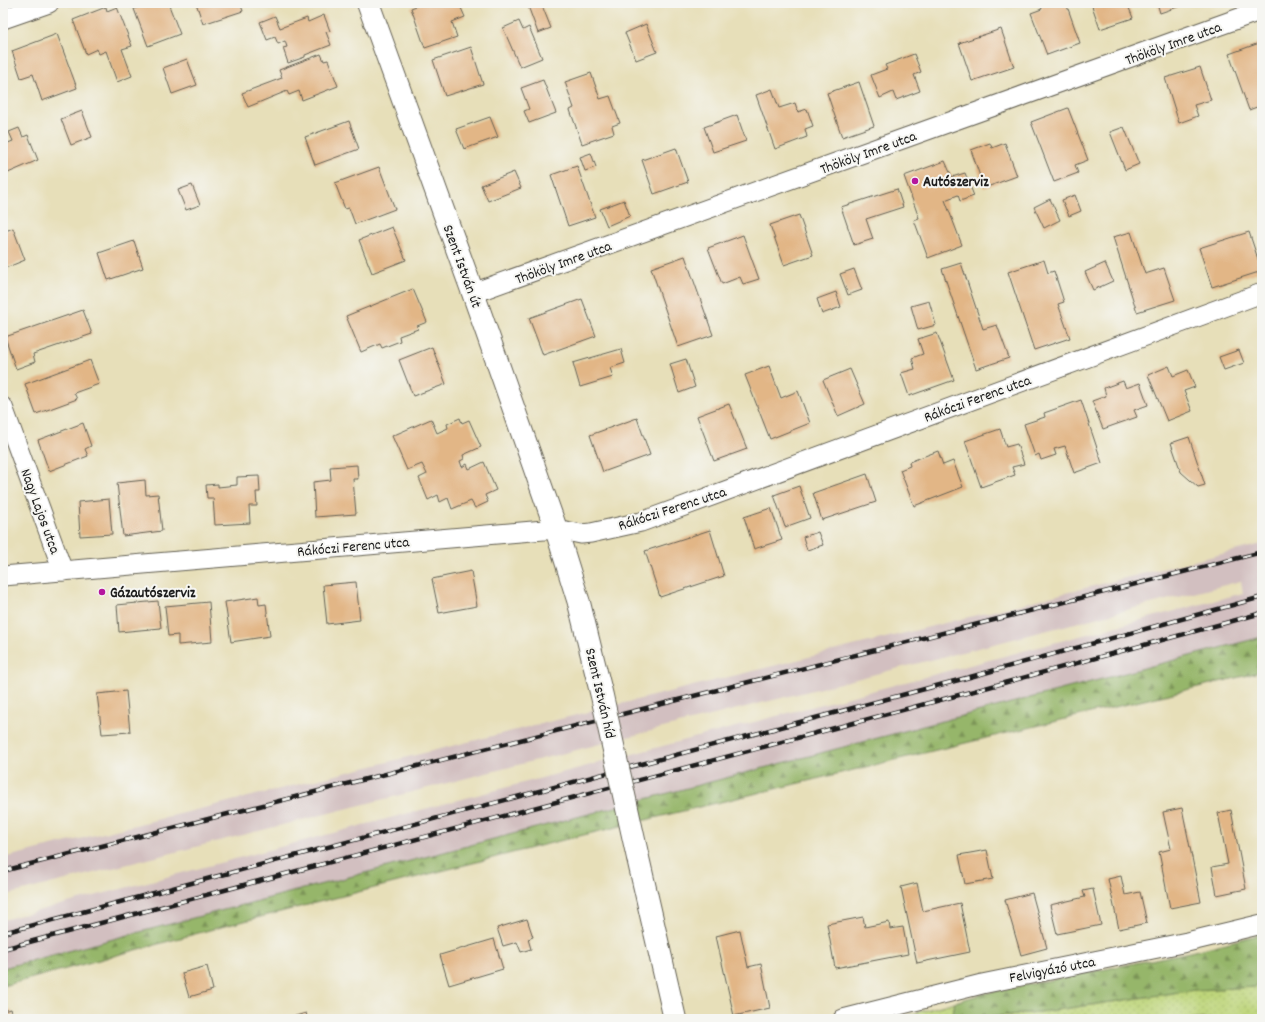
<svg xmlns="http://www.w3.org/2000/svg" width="1265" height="1022" font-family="Dekko,sans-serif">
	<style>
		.industrial { fill: #d2bfc0 }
		.grass { fill: url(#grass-dots); stroke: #6d784b }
		.forest { fill: url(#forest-firs); stroke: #596943 }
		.building { fill: #e2b686 }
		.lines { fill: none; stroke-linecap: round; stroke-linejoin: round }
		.minor-casing { stroke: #636053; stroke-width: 21 }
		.tertiary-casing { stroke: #636053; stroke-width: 24 }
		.minor { stroke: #fff; stroke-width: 19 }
		.tertiary { stroke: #fff; stroke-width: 22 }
		.rail-casing { stroke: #1c1c1c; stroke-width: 4.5 }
		.rail { stroke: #f6f6f2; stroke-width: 3; stroke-dasharray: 9; stroke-linecap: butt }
		.tertiary-bridge-casing { stroke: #636053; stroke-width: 24; stroke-linecap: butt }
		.tertiary-bridge { stroke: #fff; stroke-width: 22 }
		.poi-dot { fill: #b5179e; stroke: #f6f6f2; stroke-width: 1.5 }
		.labels { text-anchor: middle; stroke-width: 4; stroke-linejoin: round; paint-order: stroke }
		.street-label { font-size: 15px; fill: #1c1c1c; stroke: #f6f6f2 }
		.poi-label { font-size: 15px; font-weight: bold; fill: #1c1c1c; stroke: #f6f6f2; text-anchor: start }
	</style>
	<defs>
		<pattern id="grass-dots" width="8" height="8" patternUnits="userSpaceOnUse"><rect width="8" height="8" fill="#bed57a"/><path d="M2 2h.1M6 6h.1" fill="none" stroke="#a3b669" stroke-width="1.8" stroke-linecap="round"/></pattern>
		<pattern id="forest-firs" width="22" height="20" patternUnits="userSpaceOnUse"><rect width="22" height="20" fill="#96b66a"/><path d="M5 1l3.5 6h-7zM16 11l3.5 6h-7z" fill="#7a9356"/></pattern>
	</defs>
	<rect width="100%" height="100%" fill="#f6f6f2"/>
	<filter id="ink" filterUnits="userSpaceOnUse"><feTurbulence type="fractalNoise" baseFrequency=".025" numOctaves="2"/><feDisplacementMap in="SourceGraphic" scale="8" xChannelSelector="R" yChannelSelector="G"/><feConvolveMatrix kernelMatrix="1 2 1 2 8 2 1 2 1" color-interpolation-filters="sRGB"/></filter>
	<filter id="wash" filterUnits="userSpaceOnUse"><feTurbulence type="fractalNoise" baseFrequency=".012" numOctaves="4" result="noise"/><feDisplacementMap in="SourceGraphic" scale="16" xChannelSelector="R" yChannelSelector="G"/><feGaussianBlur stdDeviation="0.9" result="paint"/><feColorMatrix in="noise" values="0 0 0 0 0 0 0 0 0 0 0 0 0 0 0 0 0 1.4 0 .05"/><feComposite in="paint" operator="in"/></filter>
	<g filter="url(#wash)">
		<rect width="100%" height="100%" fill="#e7dfb9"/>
		<!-- industrial -->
		<path class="industrial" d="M1262 544V637L3 968V920L1243 593 1241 581 3 896V858Z"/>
		<!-- grass -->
		<g class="grass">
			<path d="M1262 983V1019H985L989 1017 1049 1011 1194 990 1255 987Z"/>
			<path d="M955 1002 952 1019H894Z"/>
		</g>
		<!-- forest -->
		<g class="forest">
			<path d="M1262 637V671L1248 675 571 838 217 928 3 986V968Z"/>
			<path d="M1262 934V983L1255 987 1194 990 1049 1011 989 1017 985 1019H952L955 1002 982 994 1190 952Z"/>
		</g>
		<g id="blocks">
			<!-- building -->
			<g class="building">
				<path d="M149 3H168L180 34 148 46 134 9Z"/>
				<path d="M196 3H240L243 11 203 24Z"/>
				<path d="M424 3H464L461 8 465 17 452 22 457 37 425 48 411 8Z"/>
				<path d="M536 3H541L551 28 538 33 528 6Z"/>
				<path d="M1040 3H1066L1080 43 1047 55 1031 13 1042 9Z"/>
				<path d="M1091 3H1127L1133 18 1100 29Z"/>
				<path d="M1157 3H1189L1160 13Z"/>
				<path d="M106 7 107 11 117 7 132 46 122 49 132 76 117 82 106 51 99 54 97 49 86 54 73 20Z"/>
				<path d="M324 15 330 31 326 32 331 45 305 55V57L288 63 283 48 287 47 285 41 278 44 275 37 267 40 260 22 275 16 280 28 307 18 308 22Z"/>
				<path d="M519 21 523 30 529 27 542 58 520 67 503 28Z"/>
				<path d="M646 24 657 52 636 60 625 33Z"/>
				<path d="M1001 29 1014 67 972 81 959 43Z"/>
				<path d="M57 34 77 88 42 101 33 74 21 78 12 51Z"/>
				<path d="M1262 42V105L1249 110 1229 54Z"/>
				<path d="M471 47 483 84 445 96 433 60Z"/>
				<path d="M321 54 324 61 328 60 338 86 302 100 299 91 289 95 287 91 248 107 242 93 282 78 279 70Z"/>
				<path d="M914 54 921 72 914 75 920 91 896 100 893 92 880 98 871 75 887 69 885 65Z"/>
				<path d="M187 59 197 85 172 94 163 68Z"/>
				<path d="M1200 67 1211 100 1194 105 1198 116 1179 123 1165 78Z"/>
				<path d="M591 73 600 99 610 96 620 123 612 126 614 133 582 144 570 110 574 108 565 82Z"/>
				<path d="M543 80 556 113 529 123 524 111 529 109 521 88Z"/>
				<path d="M859 82 874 126 842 137 827 93Z"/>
				<path d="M772 89 779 108 795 103 798 112 807 109 813 126 805 129 807 137 775 149 756 95Z"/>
				<path d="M1068 108 1088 160 1075 165 1078 173 1054 182 1031 122Z"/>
				<path d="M82 111 92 137 71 145 61 119Z"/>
				<path d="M737 115 746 141 713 152 704 127Z"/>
				<path d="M490 117 498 137 464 149 456 129Z"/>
				<path d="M349 121 359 149 315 165 305 137Z"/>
				<path d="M1124 127 1139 164 1125 170 1110 132Z"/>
				<path d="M19 128 23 137 28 135 38 160 8 173 3 160V145L13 141 9 132Z"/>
				<path d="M990 143 992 148 1005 143 1017 176 984 188 971 150Z"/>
				<path d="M676 148 688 182 654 194 642 160Z"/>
				<path d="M591 153 596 167 585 171 580 157Z"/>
				<path d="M945 161 952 177 965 173 974 196 960 201 958 195 945 200 962 245 928 258 914 220 919 218 904 176Z"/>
				<path d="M577 166 595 217 568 226 551 175Z"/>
				<path d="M379 167 395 209 355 224 349 208 345 209 335 183Z"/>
				<path d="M514 172 521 188 488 201 481 185Z"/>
				<path d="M192 185 200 205 186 210 178 190Z"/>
				<path d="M897 189 903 207 866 219 873 239 854 245 841 207Z"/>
				<path d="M1075 195 1081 211 1069 216 1062 200Z"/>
				<path d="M1050 199 1060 220 1044 228 1034 207Z"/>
				<path d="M624 200 630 216 607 226 600 209Z"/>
				<path d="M799 215 813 255 784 265 770 225Z"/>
				<path d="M392 227 406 260 372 273 359 240Z"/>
				<path d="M13 228 25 260 3 269V232Z"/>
				<path d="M1131 232 1145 274 1164 268 1175 300 1137 312 1113 237Z"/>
				<path d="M1249 232 1262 271 1212 287 1199 248Z"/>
				<path d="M743 235 759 279 743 284 740 277 722 284 708 248Z"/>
				<path d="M134 241 143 268 108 280 99 253Z"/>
				<path d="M685 256 713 335 678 347 651 268Z"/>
				<path d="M1044 260 1048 273 1054 271 1064 302 1058 304 1070 338 1034 350 1008 272Z"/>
				<path d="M961 263 983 329 997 325 1009 358 976 369 942 269Z"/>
				<path d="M1105 263 1113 281 1093 290 1085 272Z"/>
				<path d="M854 269 862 290 848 295 840 274Z"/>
				<path d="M413 289 427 322 417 326 418 329 399 336 400 341 382 348 380 344 361 352 346 316Z"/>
				<path d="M836 292 841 307 822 314 817 299Z"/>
				<path d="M582 299 596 336 543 355 529 318Z"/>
				<path d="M929 301 936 325 918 330 911 306Z"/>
				<path d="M83 310 92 334 33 354 35 362 16 369 5 337Z"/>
				<path d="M937 333 954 380 909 396 901 373 915 369 912 358 923 354 918 339Z"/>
				<path d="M432 347 446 384 413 396 399 360Z"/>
				<path d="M621 349 625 363 610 368 613 377 580 387 573 363Z"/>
				<path d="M1239 350 1244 363 1224 370 1219 357Z"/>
				<path d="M686 359 695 387 679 393 670 364Z"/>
				<path d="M90 360 99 384 74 393 77 399 36 414 25 384Z"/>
				<path d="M769 366 781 398 798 391 810 423 770 439 745 375Z"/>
				<path d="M1169 366 1173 376 1188 370 1195 387 1184 391 1192 411 1167 421 1148 375Z"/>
				<path d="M850 369 865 404 838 416 823 380Z"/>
				<path d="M1123 381 1126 388 1140 383 1148 405 1134 410 1137 417 1103 429 1092 401 1106 396 1104 388Z"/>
				<path d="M1081 400 1102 463 1074 473 1065 446 1054 449 1056 455 1041 460 1039 454 1035 456 1024 424 1045 417 1044 413Z"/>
				<path d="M729 404 747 449 714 461 697 416Z"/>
				<path d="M460 418 462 423 469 420 481 447 463 455 464 459 460 461 462 467 467 464 469 469 484 462 496 490 485 495 488 502 475 508 471 501 452 509 448 498 440 502 438 495 428 500 419 478 427 474 422 464 407 470 392 436 431 419 437 433 448 428 447 424Z"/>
				<path d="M637 418 650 455 603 472 590 435Z"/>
				<path d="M83 423 91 446 85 449 88 456 49 471 38 440Z"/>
				<path d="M1000 429 1006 447 1017 444 1024 464 1012 467 1015 475 981 487 965 441Z"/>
				<path d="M1189 437 1205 485 1198 487 1181 472 1171 443Z"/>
				<path d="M938 451 943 465 953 461 963 487 914 506 900 470 910 466 909 462Z"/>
				<path d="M357 465 358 479H353L356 514 315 517 313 482 331 480 330 467Z"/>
				<path d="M867 474 876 502 822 520 813 493Z"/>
				<path d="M259 476 260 492H256L257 506H249L250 523 215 525 213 498H207L206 485 218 484V487L237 485V477Z"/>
				<path d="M145 480 146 495 158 494 162 531 123 536 117 483Z"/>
				<path d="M799 486 810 518 785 527 774 495Z"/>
				<path d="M109 499 112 534 80 536 78 502Z"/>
				<path d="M771 508 782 540 754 549 744 517Z"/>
				<path d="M710 530 724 576 660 597 645 551Z"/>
				<path d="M818 532 823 545 807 550 803 537Z"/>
				<path d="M471 571 477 606 439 613 432 579Z"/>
				<path d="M356 582 360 620 327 624 323 585Z"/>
				<path d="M258 597 259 605 266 604 270 636 231 642 225 602Z"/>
				<path d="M158 601 161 628 119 632 117 605Z"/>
				<path d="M209 602 212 642 178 645V635L168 636 165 606Z"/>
				<path d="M126 691 130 732 102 734 97 694Z"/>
				<path d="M1182 808 1201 902 1170 908 1159 852 1171 849 1163 812Z"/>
				<path d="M1231 810 1246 889 1217 895 1212 867 1228 864 1218 813Z"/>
				<path d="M987 850 993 879 965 884 959 855Z"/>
				<path d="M1121 876 1125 895 1140 892 1147 923 1119 929 1108 879Z"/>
				<path d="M917 883 923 911 960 903 970 952 917 963 901 887Z"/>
				<path d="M1093 889 1101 925 1057 934 1050 905 1085 897 1083 891Z"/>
				<path d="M1032 893 1047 948 1021 955 1005 900Z"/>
				<path d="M863 917 865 927 889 922 890 929 903 927 908 954 835 968 827 924Z"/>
				<path d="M527 919 533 937 528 939 531 949 521 952 517 942 503 946 497 928Z"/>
				<path d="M740 930 748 967 761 964 770 1008 734 1016 716 936Z"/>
				<path d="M494 939 503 969 449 985 440 955Z"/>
				<path d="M207 966 213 990 189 997 182 973Z"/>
				<path d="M11 1009 14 1019H3V1011Z"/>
				<path d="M306 1013 308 1019H293L292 1017Z"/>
			</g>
		</g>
	</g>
	<g filter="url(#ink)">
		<use href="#blocks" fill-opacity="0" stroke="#636053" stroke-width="1"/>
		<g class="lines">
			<defs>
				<g id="minor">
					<path d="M3 19 49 3"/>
					<path d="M473 293 1262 10"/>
					<path d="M3 407 63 571"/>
					<path d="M3 576 556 529 581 534 591 533 641 522 1262 293"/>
					<path d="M843 1019 982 984 1187 942 1262 924"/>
				</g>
				<g id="tertiary">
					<path d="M368 3 473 293 556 529 579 603"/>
					<path d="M638 858 675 1019"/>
				</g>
			</defs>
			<!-- minor casing -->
			<use href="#minor" class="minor-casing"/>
			<!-- tertiary casing -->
			<use href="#tertiary" class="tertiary-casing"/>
			<!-- minor -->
			<use href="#minor" class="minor"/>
			<!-- tertiary -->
			<use href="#tertiary" class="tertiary"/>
			<defs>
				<g id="rail">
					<path d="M3 871 1262 552"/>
					<path d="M3 933 970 677 1262 597"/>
					<path d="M3 949 974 691 1262 613"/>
				</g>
			</defs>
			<!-- rail casing -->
			<use href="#rail" class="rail-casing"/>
			<!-- rail -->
			<use href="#rail" class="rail"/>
			<defs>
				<path id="tertiary-bridge" d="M579 603 602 696 638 858"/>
			</defs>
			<!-- tertiary-bridge casing -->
			<use href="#tertiary-bridge" class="tertiary-bridge-casing"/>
			<!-- tertiary-bridge -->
			<use href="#tertiary-bridge" class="tertiary-bridge"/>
		</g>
	</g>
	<!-- markers -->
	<g class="poi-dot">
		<circle cx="915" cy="181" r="4"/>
		<circle cx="102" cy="592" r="4"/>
	</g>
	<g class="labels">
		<!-- street labels -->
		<g class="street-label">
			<text transform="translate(1173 43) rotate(-20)" y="5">Thököly Imre utca</text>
			<text transform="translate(868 152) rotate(-20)" y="5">Thököly Imre utca</text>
			<text transform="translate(563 262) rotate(-20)" y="5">Thököly Imre utca</text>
			<text transform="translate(463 266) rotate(70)" y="5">Szent István út</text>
			<text transform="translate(977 398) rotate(-20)" y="5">Rákóczi Ferenc utca</text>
			<text transform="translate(672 508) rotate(-18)" y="5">Rákóczi Ferenc utca</text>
			<text transform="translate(41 511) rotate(70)" y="5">Nagy Lajos utca</text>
			<text transform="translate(353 546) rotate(-5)" y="5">Rákóczi Ferenc utca</text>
			<text transform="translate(601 693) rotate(77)" y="5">Szent István híd</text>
			<text transform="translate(1052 969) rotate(-11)" y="5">Felvigyázó utca</text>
		</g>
		<!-- poi labels -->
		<g class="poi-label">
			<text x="923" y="186">Autószerviz</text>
			<text x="110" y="597">Gázautószerviz</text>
		</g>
	</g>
	<!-- margin -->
	<rect width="1265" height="1022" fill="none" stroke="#f6f6f2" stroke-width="16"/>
</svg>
